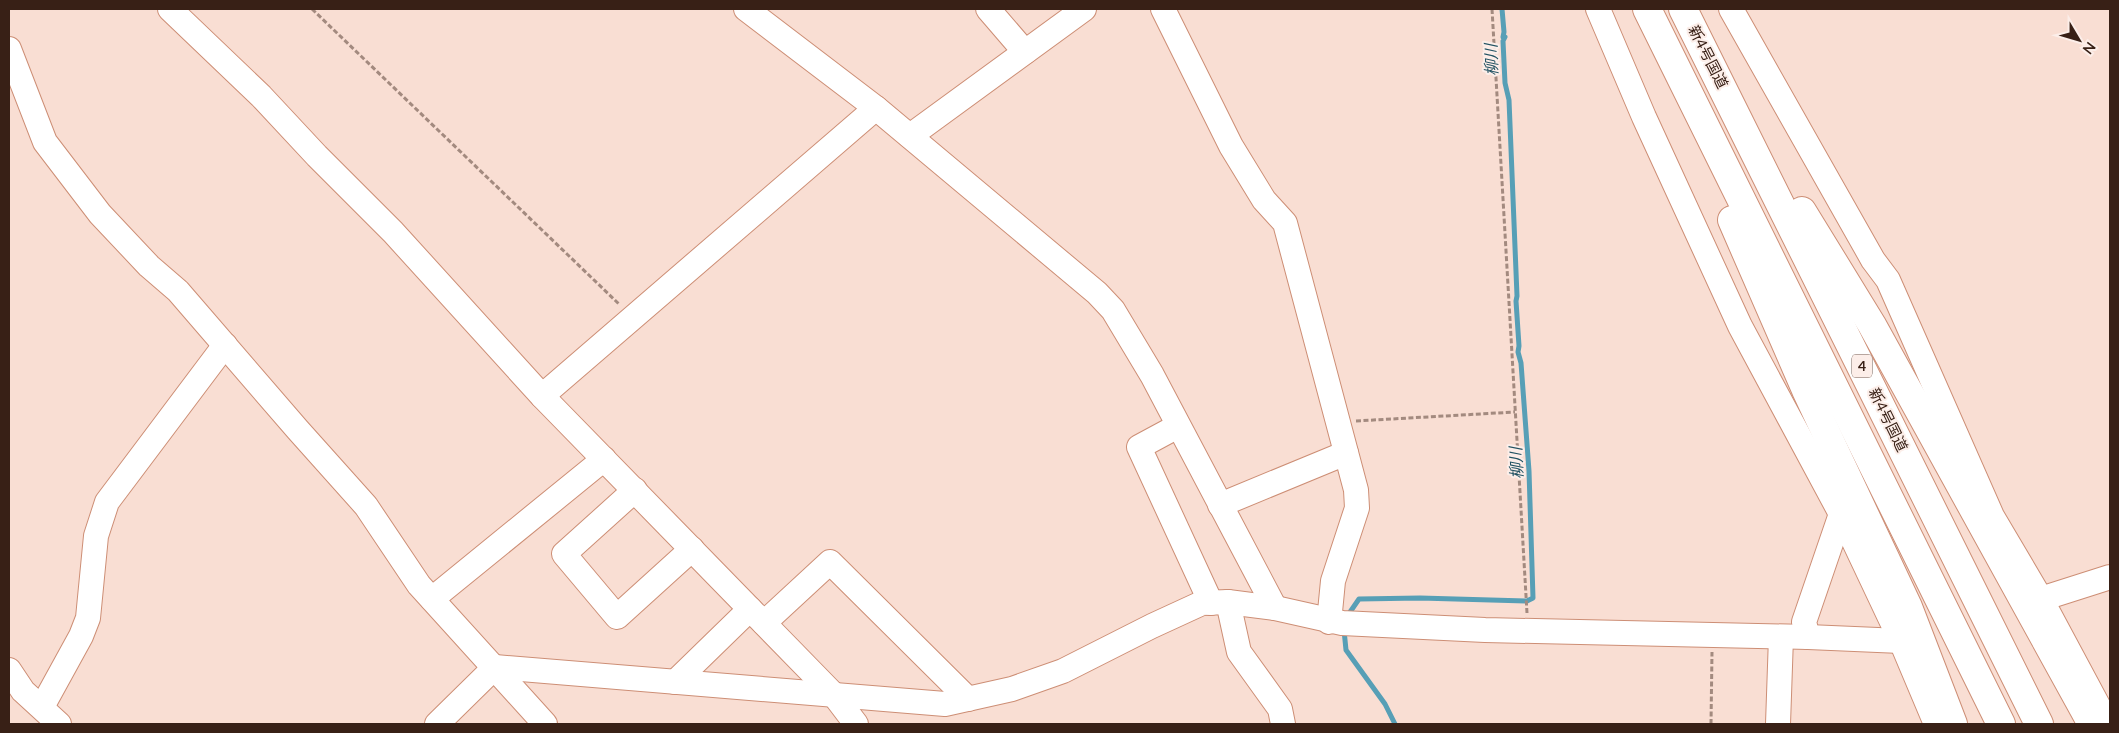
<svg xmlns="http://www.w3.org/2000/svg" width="2119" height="733" font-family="Lato,'Noto Sans JP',sans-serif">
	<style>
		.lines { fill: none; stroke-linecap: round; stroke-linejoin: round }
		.stream { stroke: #579fb6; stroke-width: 5 }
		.minor-casing { stroke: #cd8e75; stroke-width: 26 }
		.highway-casing { stroke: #cd8e75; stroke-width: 30 }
		.path { stroke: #a38a7f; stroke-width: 3; stroke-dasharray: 5 2.5; stroke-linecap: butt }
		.minor { stroke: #fff; stroke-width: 24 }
		.highway { stroke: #fff; stroke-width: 28 }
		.labels { text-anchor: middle; stroke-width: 4; stroke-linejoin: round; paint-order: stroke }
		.shield { fill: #fceee9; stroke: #735e55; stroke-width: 1 }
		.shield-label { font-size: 14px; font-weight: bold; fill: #382016 }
		.street-label { font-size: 15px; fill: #382016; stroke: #fceee9 }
		.water-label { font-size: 16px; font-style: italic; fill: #225262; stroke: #fceee9 }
	</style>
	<rect width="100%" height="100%" fill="#f9ded3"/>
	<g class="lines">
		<!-- stream -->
		<g class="stream">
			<path d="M1348 615 1359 599 1420 598 1527 601 1533 598 1529 471 1521 363 1518 352 1519 346 1516 301 1517 296 1509 100 1505 83 1503 41 1505 37H1503L1504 32 1502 9"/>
			<path d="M1344 630 1346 650 1385 704 1395 724"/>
		</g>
		<defs>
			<g id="minor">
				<path d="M170 9 261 96 317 156 393 232 542 396 834 695 856 724"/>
				<path d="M746 9 876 108 1097 293 1113 310 1152 375 1275 608"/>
				<path d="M988 9 1025 52"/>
				<path d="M1163 9 1231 146 1264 200 1285 223 1356 490 1357 508 1333 581 1329 622"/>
				<path d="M1598 9 1644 117 1740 326 1841 514 1901 641 1936 724"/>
				<path d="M1731 9 1873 260 1888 280 1992 516 2041 599 2108 724"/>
				<path d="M9 49 45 142 100 214 149 266 178 291 298 430 366 506 419 585 545 724"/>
				<path d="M910 136 1084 9"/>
				<path d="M542 396 876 108"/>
				<path d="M1178 426 1139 447 1211 603"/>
				<path d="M635 490 564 554 617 617 692 549"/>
				<path d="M1220 505 1346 453"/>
				<path d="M432 599 604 459"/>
				<path d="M2041 599 2110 577"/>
				<path d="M1228 602 1239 652 1280 709 1283 724"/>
				<path d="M764 623 830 562 968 699"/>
				<path d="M1808 637 1804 622 1841 514"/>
				<path d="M9 670 23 691 59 724"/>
				<path d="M675 682 750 609"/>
				<path d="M42 707 81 636 88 618 96 536 107 502 225 345"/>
				<path d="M437 724 495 667 945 704 1012 689 1063 671 1152 626 1202 603 1228 602 1275 608 1342 623 1485 630 1808 637 1901 641"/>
				<path d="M1778 724 1781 637"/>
			</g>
			<g id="highway">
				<path d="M1647 9 2001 724"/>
				<path d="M1683 9 2039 724"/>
				<path d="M1802 211 1872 325 2092 724"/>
				<path d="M1732 220 1806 390 1908 607 1953 724"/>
			</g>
		</defs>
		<!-- minor casing -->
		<use href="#minor" class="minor-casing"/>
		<!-- highway casing -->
		<use href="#highway" class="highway-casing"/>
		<!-- path -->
		<g class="path">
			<path d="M312 9 620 305"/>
			<path d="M1492 9 1527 613"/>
			<path d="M1356 421 1515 412"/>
			<path d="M1711 724 1712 652"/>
		</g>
		<!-- minor -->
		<use href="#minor" class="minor"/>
		<!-- highway -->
		<use href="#highway" class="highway"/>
	</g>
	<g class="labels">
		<!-- shield labels -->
		<rect class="shield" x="1852" y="354.5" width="20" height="23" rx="4"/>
		<g class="shield-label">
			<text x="1862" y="371">4</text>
		</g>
		<!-- street labels -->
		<g class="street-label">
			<text transform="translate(1708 57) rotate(63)" y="5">新4号国道</text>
			<text transform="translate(1888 420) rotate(64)" y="5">新4号国道</text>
		</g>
		<!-- water labels -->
		<g class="water-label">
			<text transform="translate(1491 60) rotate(-92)" y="6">柳川</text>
			<text transform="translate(1516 463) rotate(-93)" y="6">柳川</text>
		</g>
	</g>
	<!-- border -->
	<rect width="2119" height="733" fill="none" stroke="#382016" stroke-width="20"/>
	<!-- north arrow -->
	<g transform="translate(2079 40) rotate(128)" stroke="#fceee9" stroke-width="4" paint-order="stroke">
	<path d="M0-4L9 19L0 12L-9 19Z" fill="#382016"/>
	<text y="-8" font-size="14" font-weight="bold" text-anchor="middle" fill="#382016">N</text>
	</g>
</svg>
